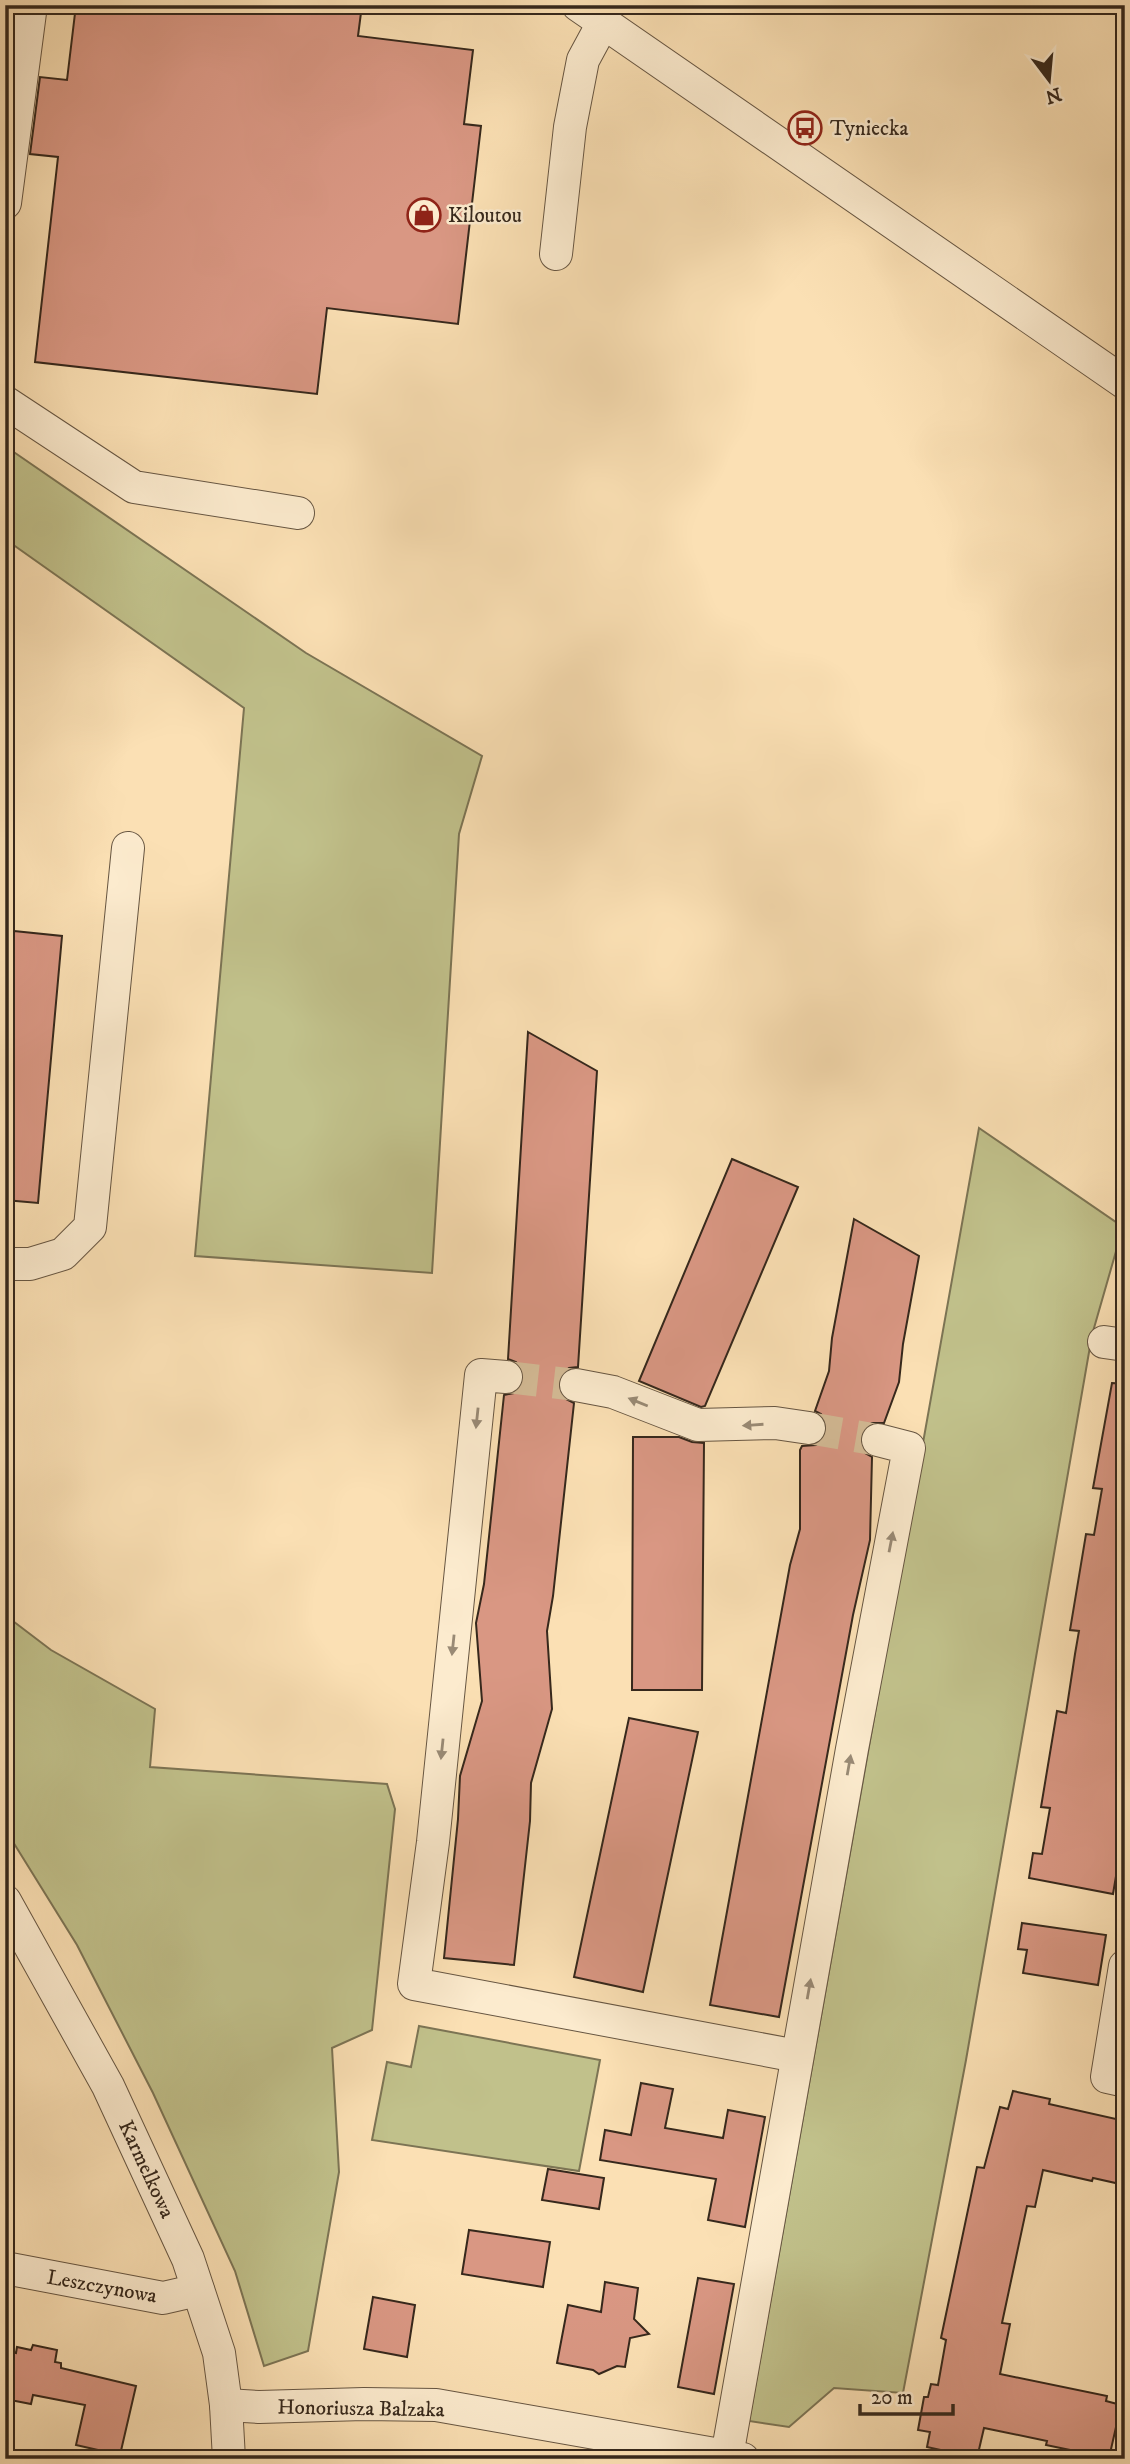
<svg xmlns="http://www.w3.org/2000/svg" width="1130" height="2464" font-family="'IM FELL DW Pica',serif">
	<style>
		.green { fill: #c1c18b; stroke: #7c7454; stroke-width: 2 }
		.building { fill: #d99783; stroke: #36281c; stroke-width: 2 }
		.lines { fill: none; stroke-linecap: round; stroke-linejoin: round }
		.minor-tunnel { stroke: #d4bb96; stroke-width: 32; stroke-dasharray: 32 16; stroke-linecap: butt }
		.minor-casing { stroke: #675642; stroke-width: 34 }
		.minor { stroke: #fcebce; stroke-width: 32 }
		.oneway { fill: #998a75 }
		.labels { text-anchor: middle; stroke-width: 5; stroke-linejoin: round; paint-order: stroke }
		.poi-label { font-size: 21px; fill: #36281c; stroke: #fcebce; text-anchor: start }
		.street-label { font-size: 21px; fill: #36281c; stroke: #fcebce }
	</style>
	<rect width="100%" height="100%" fill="#fbe0b4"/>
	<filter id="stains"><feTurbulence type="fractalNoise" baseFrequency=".00286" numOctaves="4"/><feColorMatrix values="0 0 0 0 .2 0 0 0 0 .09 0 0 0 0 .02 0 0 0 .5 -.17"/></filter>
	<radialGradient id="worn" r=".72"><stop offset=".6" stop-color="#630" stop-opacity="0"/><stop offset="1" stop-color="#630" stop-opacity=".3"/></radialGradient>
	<!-- green -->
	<g class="green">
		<path d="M5 446 306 653 482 756 459 834 432 1273 195 1256 244 708 5 539Z"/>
		<path d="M979 1128 1123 1227 1092 1335 966 2060 903 2393 834 2388 789 2427 749 2421Z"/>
		<path d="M5 1615 51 1650 155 1709 150 1767 387 1784 395 1809 372 2030 332 2048 339 2172 308 2351 264 2366 235 2271 153 2093 77 1945 5 1829Z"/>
		<path d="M419 2026 600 2060 579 2171 372 2140 387 2062 411 2067Z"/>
	</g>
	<!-- building -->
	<g class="building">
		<path d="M76 5H362L358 36 473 50 464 124 481 126 458 324 327 308 317 394 35 362 58 157 30 154 40 77 67 80Z"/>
		<path d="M14 931 62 936 38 1203 5 1200V943L12 944Z"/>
		<path d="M528 1032 597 1071 578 1367 569 1368 563 1373 558 1382 559 1390 564 1398 574 1403 553 1596 547 1631 552 1709 531 1783 530 1821 514 1965 444 1958 458 1819 460 1776 482 1701 476 1623 484 1584 504 1395 514 1393 521 1388 524 1379 522 1369 516 1362 508 1359Z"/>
		<path d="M732 1159 798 1187 705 1406 701 1407 639 1381Z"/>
		<path d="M854 1219 919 1256 903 1344 899 1382 884 1423H872L864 1428 860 1436 861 1446 865 1453 872 1457 870 1540 853 1615 779 2017 710 2005 790 1565 800 1529V1450L802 1446 816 1445 823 1440 827 1431 826 1421 821 1414 815 1411 829 1371 832 1338Z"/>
		<path d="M1112 1383 1125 1384V1823L1113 1894 1029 1878 1033 1853 1042 1854 1050 1808 1041 1807 1057 1711 1066 1713 1075 1654 1079 1631 1070 1630 1086 1534 1094 1535 1102 1489 1093 1488Z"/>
		<path d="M633 1437H679L692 1442 704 1443 702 1690H632Z"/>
		<path d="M629 1718 698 1732 643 1992 574 1977Z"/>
		<path d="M1022 1923 1106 1935 1098 1985 1023 1973 1027 1950 1018 1949Z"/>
		<path d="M641 2083 673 2089 665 2128 723 2138 728 2110 765 2117 745 2227 708 2220 716 2179 600 2160 605 2130 631 2135Z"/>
		<path d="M1013 2091 1050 2099 1049 2104 1125 2121V2179L1122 2178 1120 2184 1093 2178 1092 2181 1043 2170 1035 2207 1027 2206 1002 2323 1010 2324 1000 2374 1107 2396 1106 2401 1121 2405 1109 2458 1046 2445 1047 2441 984 2428 977 2458 927 2447 930 2432 918 2430 924 2397H928L931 2384 938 2385 946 2340 941 2338 977 2167 984 2168 1000 2107 1008 2109Z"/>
		<path d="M548 2169 604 2178 599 2209 542 2200Z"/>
		<path d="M469 2230 550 2242 543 2287 462 2274Z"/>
		<path d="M698 2278 734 2284 714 2394 678 2387Z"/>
		<path d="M605 2282 638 2288 634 2319 649 2334 630 2338 625 2367 617 2366 599 2374 593 2370 557 2363 568 2305 601 2312Z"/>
		<path d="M373 2297 415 2305 407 2357 364 2349Z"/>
		<path d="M33 2345 57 2350 55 2362 61 2363V2368L136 2386 120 2455 76 2445 85 2405 33 2395 31 2404 5 2399V2351L16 2353 17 2347 31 2350Z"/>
	</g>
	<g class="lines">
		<!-- minor-tunnel -->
		<g class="minor-tunnel">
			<path d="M506 1377 576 1385"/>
			<path d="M809 1428 878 1440"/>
		</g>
		<defs>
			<g id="minor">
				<path d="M578 5 1125 383"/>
				<path d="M5 203 31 5"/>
				<path d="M556 254 570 127 583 60 603 23"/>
				<path d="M5 402 134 487 298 513"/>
				<path d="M5 1264H30L63 1254 90 1227 128 848"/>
				<path d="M1104 1342 1125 1345"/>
				<path d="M506 1377 481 1375 433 1842 414 1984 797 2056"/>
				<path d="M576 1385 613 1392 698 1425 775 1423 809 1428"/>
				<path d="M5 1901 108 2086 188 2259 219 2353 226 2405 229 2459"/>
				<path d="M1125 1966 1107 2077 1125 2081"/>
				<path d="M5 2268 163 2298 198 2290"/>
				<path d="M226 2405 259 2407 364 2404 436 2405 743 2459"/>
				<path d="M727 2456 852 1749 909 1448 878 1440"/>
			</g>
		</defs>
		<!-- minor casing -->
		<use href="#minor" class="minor-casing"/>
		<!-- minor -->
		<use href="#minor" class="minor"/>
	</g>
	<!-- one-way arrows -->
	<defs><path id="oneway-solid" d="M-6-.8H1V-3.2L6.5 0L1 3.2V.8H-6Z" transform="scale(1.75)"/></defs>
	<g class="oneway">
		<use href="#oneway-solid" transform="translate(638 1402) rotate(-158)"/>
		<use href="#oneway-solid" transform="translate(477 1418) rotate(96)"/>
		<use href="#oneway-solid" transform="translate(753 1425) rotate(176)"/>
		<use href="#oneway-solid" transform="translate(891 1542) rotate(-79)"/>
		<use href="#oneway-solid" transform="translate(453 1645) rotate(96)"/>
		<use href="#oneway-solid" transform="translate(442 1749) rotate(96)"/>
		<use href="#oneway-solid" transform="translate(849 1765) rotate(-80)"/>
		<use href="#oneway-solid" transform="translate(809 1989) rotate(-80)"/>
	</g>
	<!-- icons -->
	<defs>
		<symbol id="bus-ring" viewBox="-11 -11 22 22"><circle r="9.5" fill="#fcebce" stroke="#8f2418" stroke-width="1.5"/><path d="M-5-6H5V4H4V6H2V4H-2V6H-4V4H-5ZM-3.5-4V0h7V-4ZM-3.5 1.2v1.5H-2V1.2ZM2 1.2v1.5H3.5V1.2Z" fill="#8f2418"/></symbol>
		<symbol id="shop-ring" viewBox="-11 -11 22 22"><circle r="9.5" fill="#fcebce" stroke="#8f2418" stroke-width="1.5"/><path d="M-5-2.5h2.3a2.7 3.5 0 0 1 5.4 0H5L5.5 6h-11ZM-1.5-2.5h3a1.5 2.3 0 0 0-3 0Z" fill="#8f2418"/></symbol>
	</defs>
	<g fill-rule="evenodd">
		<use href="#bus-ring" x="786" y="109" width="38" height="38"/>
		<use href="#shop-ring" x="405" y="196" width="38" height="38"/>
	</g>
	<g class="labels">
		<!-- poi labels -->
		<g class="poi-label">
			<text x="830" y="135">Tyniecka</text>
			<text x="448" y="222">Kiloutou</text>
		</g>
		<!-- street labels -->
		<g class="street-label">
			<text transform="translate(147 2169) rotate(65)" y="7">Karmelkowa</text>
			<text transform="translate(102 2286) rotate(10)" y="7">Leszczynowa</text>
			<text transform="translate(361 2408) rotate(1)" y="7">Honoriusza Balzaka</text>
		</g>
	</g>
	<!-- margin -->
	<rect width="1130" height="2464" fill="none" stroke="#fbe0b4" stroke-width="28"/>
	<rect x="7" y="7" width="1116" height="2450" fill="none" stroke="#36281c" stroke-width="3.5"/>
	<rect x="14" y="14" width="1102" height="2436" fill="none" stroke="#36281c" stroke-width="2"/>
	<!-- north arrow -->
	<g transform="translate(1049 80) rotate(164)" stroke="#fcebce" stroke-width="5" paint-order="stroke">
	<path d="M0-5L12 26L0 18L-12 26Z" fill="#36281c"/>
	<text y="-10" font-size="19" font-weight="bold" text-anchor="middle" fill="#36281c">N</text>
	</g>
	<!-- scale -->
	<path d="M860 2404v10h93v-10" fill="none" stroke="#36281c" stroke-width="3.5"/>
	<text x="871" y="2404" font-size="21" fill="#36281c" stroke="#fcebce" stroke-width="5" paint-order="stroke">20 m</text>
	<rect width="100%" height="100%" filter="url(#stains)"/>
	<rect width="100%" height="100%" fill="url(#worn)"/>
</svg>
